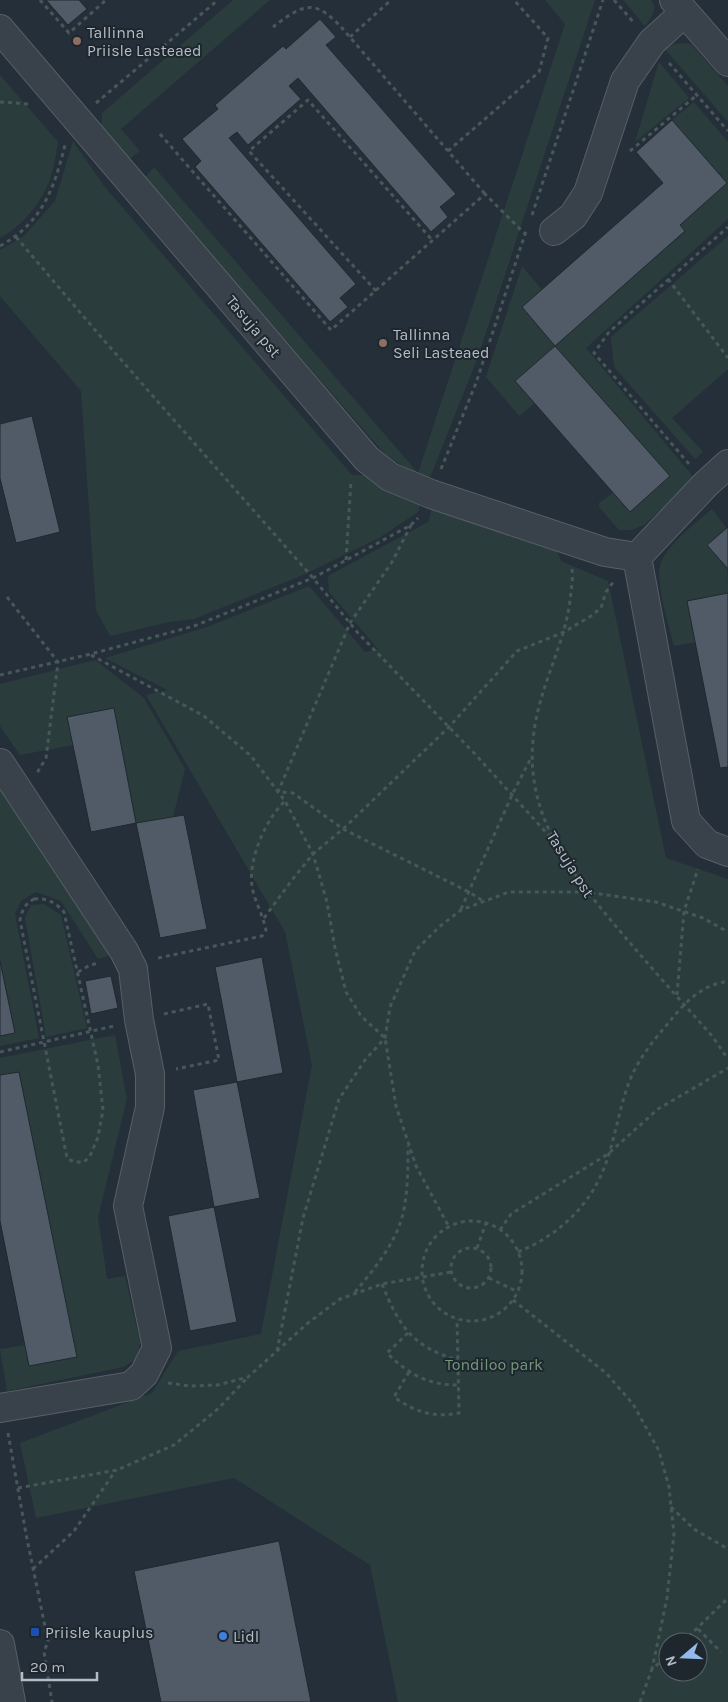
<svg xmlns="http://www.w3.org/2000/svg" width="728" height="1702" font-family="Karla,sans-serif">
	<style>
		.green { fill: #2a3d3c; fill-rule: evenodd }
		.building { fill: #515b67; stroke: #202830 }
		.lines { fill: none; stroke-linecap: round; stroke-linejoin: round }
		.minor-casing { stroke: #575f67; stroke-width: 30 }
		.path { stroke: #475859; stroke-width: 3; stroke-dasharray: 4 4; stroke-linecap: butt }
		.minor { stroke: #39414a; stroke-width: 28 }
		.education-dot { fill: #8d6e63; stroke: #1e262e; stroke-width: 2 }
		.transit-dot { fill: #1a4fb4; stroke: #1e262e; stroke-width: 2 }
		.shop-dot { fill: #3f7fe0; stroke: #1e262e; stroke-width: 2 }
		.labels { text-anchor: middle; stroke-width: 4; stroke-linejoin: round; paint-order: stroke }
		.poi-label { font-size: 16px; fill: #b4bcc5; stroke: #1e262e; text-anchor: start }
		.street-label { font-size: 16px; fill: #b4bcc5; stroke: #1e262e }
		.park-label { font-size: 16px; fill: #75987c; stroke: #1e262e }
	</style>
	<rect width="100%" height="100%" fill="#252f39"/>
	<!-- green -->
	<g class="green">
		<path d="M233 0H270L121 129 140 151 127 161 101 130 102 113Z"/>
		<path d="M545 0H595L478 357 429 480 419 477 385 454 144 179 154 167 418 473 565 24Z"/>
		<path d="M623 0H651C658 9 651 18 645 26Z"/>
		<path d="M682 43 691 44 728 86V122L665 49 674 44Z"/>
		<path d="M659 62 689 98 635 142Z"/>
		<path d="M0 75 58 142C56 152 55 163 52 173 45 199 24 225 0 238Z"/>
		<path d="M694 102 728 142V219L586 348 695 479 644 525 632 530H619L599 507V503L613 493 630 511 670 476 555 346 516 381 535 403 519 416 486 377 522 266 542 290 522 307 555 345 685 232 680 225 727 183 672 120Z"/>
		<path d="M73 141 104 186 352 475H372L421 501 418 512 379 538 303 575 194 619 169 622 110 636 96 610 81 391 0 296V250L24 236 55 201Z"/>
		<path d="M728 236V369L672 418 703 452 695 459 614 367 611 337Z"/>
		<path d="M433 504 555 544 561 561 608 581 666 858 728 879V1702H398L370 1565 234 1478 36 1518 20 1443 152 1393 178 1351 261 1334 312 1065 285 932 146 695 167 690 105 658 207 627 309 586 365 652 378 649 329 592 328 576 428 522ZM668 1642H698V1672H668Z"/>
		<path d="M712 509 727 529 728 593 687 601 696 642 674 646C669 627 656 583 660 566 664 547 697 522 712 509Z"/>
		<path d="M95 660 144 698 185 769 173 817 136 823 113 708 67 717 73 745 20 755 0 726V684Z"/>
		<path d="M0 780 114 954 98 959 61 901 36 892 21 901 15 914 39 1038 0 1046V1036L15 1033 0 961Z"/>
		<path d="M44 904 61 915 87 1028 46 1037 25 918 31 905Z"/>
		<path d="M115 1035 127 1099 98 1217 107 1279 125 1276 140 1342 137 1358 124 1367 7 1391 0 1349 25 1345 29 1366 76 1357 19 1072 0 1075V1058Z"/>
	</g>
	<!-- building -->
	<g class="building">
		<path d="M46 0H79L87 9 68 25Z"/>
		<path d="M320 19 336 37 326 45 456 194 440 207 448 217 431 232 298 78 289 86 301 99 248 145 237 132 229 138 356 284 340 298 348 307 330 322 195 167 201 161 182 139 218 109 215 105 283 46 286 49Z"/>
		<path d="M672 120 727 183 680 225 685 231 555 346 522 307 663 183 636 152Z"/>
		<path d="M555 346 670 476 630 512 515 381Z"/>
		<path d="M32 416 60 532 16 543 0 478V424Z"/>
		<path d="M728 527V569L707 545Z"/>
		<path d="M728 593V767L720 768 687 601Z"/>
		<path d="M114 708 136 823 91 832 67 717Z"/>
		<path d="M184 815 207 929 160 938 136 823Z"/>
		<path d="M262 957 283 1073 237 1082 215 967Z"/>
		<path d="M0 961 15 1033 0 1036Z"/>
		<path d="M111 976 118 1008 91 1014 85 981Z"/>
		<path d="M19 1072 77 1357 29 1366 0 1221V1075Z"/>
		<path d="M237 1082 260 1198 214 1207 193 1090Z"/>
		<path d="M214 1207 237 1322 190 1331 168 1216Z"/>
		<path d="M279 1541 311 1702H161L134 1571Z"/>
	</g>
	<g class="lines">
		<defs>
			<g id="minor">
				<path d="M674 0 728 62"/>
				<path d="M0 29 367 459 390 477 431 494 605 552 637 557"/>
				<path d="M554 231 573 216 588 193 625 81 652 42 684 13"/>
				<path d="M637 557 686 821 707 844 728 852"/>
				<path d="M637 557 706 484 728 464"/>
				<path d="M0 763 124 951 133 969 139 1020 150 1074V1107L128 1206 157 1348 144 1374 131 1386 0 1408"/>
				<path d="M0 1644 11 1702"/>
			</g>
		</defs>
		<!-- minor casing -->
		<use href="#minor" class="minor-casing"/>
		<!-- path -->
		<g class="path">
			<path d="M40 0 69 33 106 0"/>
			<path d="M614 0 635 24"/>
			<path d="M273 27C285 18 305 1 320 10 328 13 336 22 342 28L485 194"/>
			<path d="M350 37 391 0"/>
			<path d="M669 63 728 131"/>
			<path d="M0 102 29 104"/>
			<path d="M96 103 218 0"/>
			<path d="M160 134 331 330 485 194 526 235"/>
			<path d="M448 151 539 72 548 38 514 0"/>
			<path d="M630 151 697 95"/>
			<path d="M532 215 603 0"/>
			<path d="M16 237 101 337 313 578 358 633 474 753 552 839"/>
			<path d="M0 246C42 223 54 189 65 145"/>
			<path d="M668 279 728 358"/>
			<path d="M376 291 249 151 308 100 433 241"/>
			<path d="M689 464 594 353 609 332 728 227"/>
			<path d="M441 469 476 383 526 231"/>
			<path d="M411 525 392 562 350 623 278 792 293 793 343 829 469 892 483 901"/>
			<path d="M346 560 351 481"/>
			<path d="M572 569C573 576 572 584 571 591 568 635 546 673 537 715 516 808 568 870 625 937 653 970 683 1003 712 1036L728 1059"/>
			<path d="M7 597 58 662 46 758 37 773"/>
			<path d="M91 655 204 716 251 756 285 801 313 854 327 902 335 948 346 992 361 1016 385 1038 396 1106 416 1166 449 1227"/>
			<path d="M0 675 91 654 194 626 313 578 411 525 418 518"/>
			<path d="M34 899C47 898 55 902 64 912L98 1065 103 1110 98 1137 90 1156 84 1162H74L67 1158 20 920C22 910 25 904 34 899Z"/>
			<path d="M461 909 512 795 532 756"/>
			<path d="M264 918 292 880 313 854 343 829 449 727 517 651 564 632 591 616 601 608 606 592 614 581"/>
			<path d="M158 958 262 936 266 930C263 915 254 900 252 886 248 859 266 819 285 801"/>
			<path d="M78 972 90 965 100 963"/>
			<path d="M677 995 684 911 698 869"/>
			<path d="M164 1014 208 1004 219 1060 176 1069"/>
			<path d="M0 1052 114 1026"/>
			<circle cx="472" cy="1271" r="50"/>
			<path d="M500 1230 511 1214 608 1154 658 1109 728 1068"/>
			<circle cx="471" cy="1268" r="20"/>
			<path d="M477 1248 486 1223"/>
			<path d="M518 1252C555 1237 586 1210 602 1173 614 1145 618 1113 628 1085 637 1060 653 1041 670 1021 679 1010 690 997 703 990 710 985 720 983 728 981"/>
			<path d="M489 1278 518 1292"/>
			<path d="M382 1284C399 1326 412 1347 458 1360"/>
			<path d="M355 1292C376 1267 401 1237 405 1203 408 1184 408 1165 408 1146"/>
			<path d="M513 1300 606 1373 633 1404 659 1451 669 1487 674 1534 667 1598 652 1669"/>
			<path d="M408 1333 387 1353C408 1374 428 1385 458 1385"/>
			<path d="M277 1351 303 1218 339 1099 365 1060 385 1038 390 1007 415 951 439 927 461 910 509 892H586L656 902 703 918 728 932"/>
			<path d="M409 1372 394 1397C415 1412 434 1418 459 1413L457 1319"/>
			<path d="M168 1383 190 1386 218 1385 248 1377 308 1323 340 1299 382 1284 451 1272"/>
			<path d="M8 1433 26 1534 48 1641 44 1652 52 1702"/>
			<path d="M18 1488 117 1470 174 1445 219 1408 248 1377"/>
			<path d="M671 1507 694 1529 728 1549"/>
			<path d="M33 1569 74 1531 116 1470"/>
			<path d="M698 1629 721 1652"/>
			<path d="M683 1642 728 1598"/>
			<path d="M640 1702 652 1669 668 1656"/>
		</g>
		<!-- minor -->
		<use href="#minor" class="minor"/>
	</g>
	<!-- markers -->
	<g class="education-dot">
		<circle cx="77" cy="41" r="5"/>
		<circle cx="383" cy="343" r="5"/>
	</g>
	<rect class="transit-dot" x="30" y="1627" width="10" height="10" rx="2.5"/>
	<circle class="shop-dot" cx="223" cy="1636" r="5"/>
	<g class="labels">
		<!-- poi labels -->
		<g class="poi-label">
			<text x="87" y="38">Tallinna<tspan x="87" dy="18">Priisle Lasteaed</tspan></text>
			<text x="393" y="340">Tallinna<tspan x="393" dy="18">Seli Lasteaed</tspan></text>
			<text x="45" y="1638">Priisle kauplus</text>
			<text x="233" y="1642">Lidl</text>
		</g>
		<!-- street labels -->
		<g class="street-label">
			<text transform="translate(254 326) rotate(50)" y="6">Tasuja pst</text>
			<text transform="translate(571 864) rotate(58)" y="6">Tasuja pst</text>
		</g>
		<!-- park labels -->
		<g class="park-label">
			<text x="494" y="1370">Tondiloo park</text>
		</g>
	</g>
	<!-- north arrow -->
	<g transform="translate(683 1657) rotate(251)"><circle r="24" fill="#1e262e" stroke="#5a626a"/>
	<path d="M0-4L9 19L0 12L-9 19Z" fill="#93baeb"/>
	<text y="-8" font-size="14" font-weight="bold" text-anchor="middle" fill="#b4bcc5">N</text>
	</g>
	<!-- scale -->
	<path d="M22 1672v8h75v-8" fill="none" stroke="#b4bcc5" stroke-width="2.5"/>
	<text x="30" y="1672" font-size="15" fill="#b4bcc5" stroke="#1e262e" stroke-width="4" paint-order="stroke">20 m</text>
</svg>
